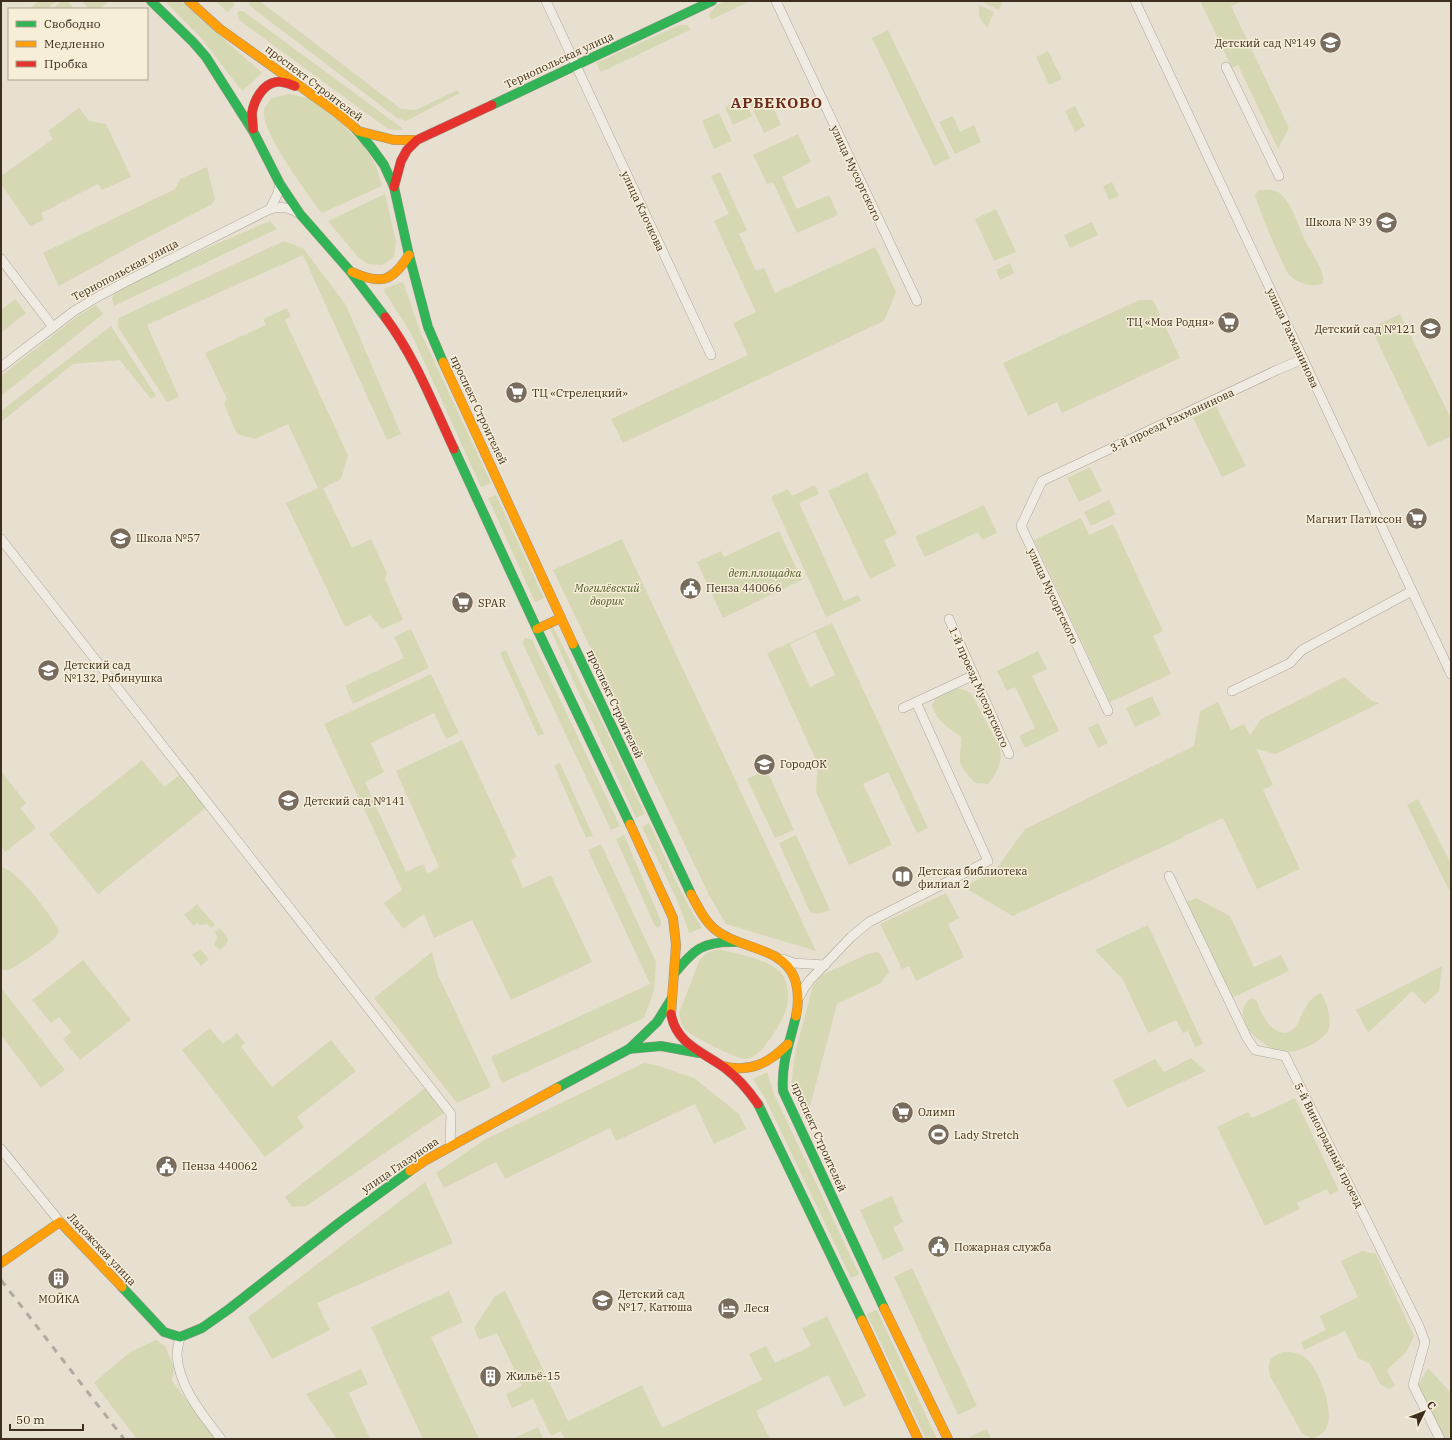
<svg xmlns="http://www.w3.org/2000/svg" width="1452" height="1440" font-family="'IBM Plex Serif',serif">
	<style>
		.green { fill: #d6d7b3; fill-rule: evenodd }
		.lines { fill: none; stroke-linecap: round; stroke-linejoin: round }
		.street-casing { stroke: #ada599; stroke-width: 10 }
		.fast-casing { stroke: #9c958a; stroke-width: 10 }
		.slow-casing { stroke: #9c958a; stroke-width: 10 }
		.jam-casing { stroke: #9c958a; stroke-width: 10 }
		.street { stroke: #efebe3; stroke-width: 9 }
		.fast { stroke: #30b455; stroke-width: 9 }
		.slow { stroke: #ff9f0a; stroke-width: 9 }
		.jam { stroke: #e5322d; stroke-width: 9 }
		.rail { stroke: #afaaa2; stroke-width: 3; stroke-dasharray: 7 7; stroke-linecap: butt }
		.labels { text-anchor: middle; stroke-width: 3; stroke-linejoin: round; paint-order: stroke }
		.poi-label { font-size: 11px; fill: #3d2e20; stroke: #f7eed8; text-anchor: start }
		.street-label { font-size: 11px; fill: #3d2e20; stroke: #f7eed8 }
		.park-label { font-size: 11px; font-style: italic; fill: #4d5a26; stroke: #f7eed8 }
		.district-label { font-size: 15px; font-weight: bold; letter-spacing: 1px; fill: #6b2e1e; stroke: #f7eed8 }
	</style>
	<rect width="100%" height="100%" fill="#e7e0d1"/>
	<!-- green -->
	<g class="green">
		<path d="M39 1H58L52 4 49 9H29Z"/>
		<path d="M62 1H67L74 9H52Z"/>
		<path d="M82 1H110L99 9H89Z"/>
		<path d="M165 1H181L262 73 242 91 201 38Z"/>
		<path d="M215 1H231L235 4 228 12Z"/>
		<path d="M250 1 261 2 401 109 416 110 457 90 460 93 406 121 397 118 255 10 248 3Z"/>
		<path d="M726 1H750L711 20 709 15 717 5Z"/>
		<path d="M980 1H1003L999 10Z"/>
		<path d="M1200 1H1238L1239 3 1231 6 1289 128 1278 149 1238 65 1232 68Z"/>
		<path d="M979 5 994 12 987 28 979 17Z"/>
		<path d="M239 11H243L402 128V130L388 129 239 20 237 14Z"/>
		<path d="M679 25H688L690 30 601 72 596 63Z"/>
		<path d="M888 30 950 158 934 166 872 38Z"/>
		<path d="M1048 51 1062 79 1049 85 1036 57Z"/>
		<path d="M289 94 308 98 333 115 365 147 376 166 382 186 322 213C309 196 260 131 264 110 265 106 270 101 272 98Z"/>
		<path d="M768 96 781 125 764 133 750 104Z"/>
		<path d="M744 99 752 116 733 125 725 107Z"/>
		<path d="M1075 106 1085 126 1075 132 1065 111Z"/>
		<path d="M79 108 89 121 106 124 131 177 102 190 98 184 41 213 44 220 30 226 1 184V176L53 139 48 131Z"/>
		<path d="M719 113 732 141 714 149 702 121Z"/>
		<path d="M953 116 960 132 974 125 981 142 955 154 939 122Z"/>
		<path d="M798 134 811 162 782 177 797 209 829 195 838 215 797 233 773 182 767 184 753 155Z"/>
		<path d="M207 167 215 199 211 205 139 242 59 286 43 253 175 189 180 179Z"/>
		<path d="M720 172 747 230 739 234 756 271 764 268 775 293 875 247 896 292 884 321 623 443 611 419 748 355 733 323 756 312 714 221 729 214 711 176Z"/>
		<path d="M1112 182 1119 196 1109 200 1103 186Z"/>
		<path d="M1260 190C1268 190 1275 189 1281 194 1293 206 1297 223 1304 238 1309 250 1326 271 1323 283 1312 289 1294 282 1287 272 1284 267 1282 261 1279 255 1270 236 1262 216 1255 196L1257 192Z"/>
		<path d="M385 194 396 241 394 257 382 265 369 264 359 258 328 221Z"/>
		<path d="M996 209 1016 252 994 261 975 219Z"/>
		<path d="M270 221 277 229 114 306 112 298 115 293 153 271Z"/>
		<path d="M1092 222 1098 235 1070 248 1064 235Z"/>
		<path d="M284 241 303 248 346 305 401 434 387 440 303 255 147 325 179 397 167 402 118 327 119 318Z"/>
		<path d="M1010 263 1014 273 1000 280 996 270Z"/>
		<path d="M403 282 420 331 491 483 481 487 412 335 383 289Z"/>
		<path d="M15 299 26 313 1 333V310Z"/>
		<path d="M1139 300H1153L1180 358 1062 413 1057 402 1028 416 1003 363Z"/>
		<path d="M96 305 103 314 1 396V376L79 315Z"/>
		<path d="M287 308 291 317 285 320 348 455 341 479 323 488 352 548 371 539 387 573 385 579 403 620 382 629 370 615 345 627 286 503 318 488 288 424 255 439 237 434 224 404 227 399 205 353 266 325 263 319Z"/>
		<path d="M1400 314 1451 419V436L1428 447 1371 328Z"/>
		<path d="M111 326 156 396 151 399 120 360 73 364 1 422V411Z"/>
		<path d="M1216 406 1246 466 1222 477 1193 418Z"/>
		<path d="M1090 467 1102 491 1079 502 1067 478Z"/>
		<path d="M867 472 897 534 884 540 896 566 870 579 828 491Z"/>
		<path d="M815 485 819 494 799 503 844 601 858 595 861 601 826 617 771 497 788 489 792 496Z"/>
		<path d="M496 495 544 598 535 602 488 498Z"/>
		<path d="M1109 500 1116 514 1091 526 1084 512Z"/>
		<path d="M984 505 997 533 982 540 978 532 925 557 915 537Z"/>
		<path d="M1081 518 1089 535 1113 524 1163 631 1153 636 1171 674 1110 702 1034 540Z"/>
		<path d="M779 531 802 580 723 618 697 562 721 551 724 557Z"/>
		<path d="M622 539 633 563 816 951 726 924 709 895 553 570Z"/>
		<path d="M832 623 928 828 849 865 816 792 818 764 767 653ZM815 632 835 675 810 687 790 644ZM888 772 917 833 892 845 863 784Z"/>
		<path d="M553 626 588 698 594 705 645 814 636 818 549 627Z"/>
		<path d="M411 629 429 668 353 704 345 686 404 658 394 637Z"/>
		<path d="M524 638H528L532 640 620 826 611 830 523 644Z"/>
		<path d="M506 650 544 734 538 736 500 653Z"/>
		<path d="M1038 651 1047 669 1032 676 1059 731 1025 748 1019 736 1035 728 1015 687 1007 691 997 671Z"/>
		<path d="M431 674 459 733 446 739 434 713 371 743 384 772 365 782 406 872 423 864 428 874 439 867 396 771 462 740 517 857 511 860 523 888 551 875 592 962 511 1000 472 920 434 938 424 914 403 929 384 903 402 890 324 724Z"/>
		<path d="M1344 677 1372 701 1380 703 1276 754 1257 749 1255 746 1273 785 1263 790 1300 869 1257 889 1223 818 1184 836 1182 838 1013 916 963 887 995 871 1025 829 1194 746 1200 711 1218 702 1231 730 1244 724 1250 735 1261 719Z"/>
		<path d="M955 688 962 689 971 693 1000 748C1003 761 997 773 988 784L975 783C971 778 964 772 961 765 958 758 962 745 961 737 948 727 936 721 932 705L935 699Z"/>
		<path d="M1152 696 1161 715 1135 727 1126 708Z"/>
		<path d="M1098 723 1108 743 1098 748 1088 728Z"/>
		<path d="M142 760 164 787 181 774 207 807 98 894 49 834Z"/>
		<path d="M560 763 593 836 586 838 554 765Z"/>
		<path d="M767 770 794 830 775 838 747 779Z"/>
		<path d="M1 771 26 803 20 808 36 828 5 852 1 846Z"/>
		<path d="M1418 799 1451 864V889L1449 890 1407 805Z"/>
		<path d="M649 823C666 858 680 895 702 928L689 933C678 896 658 862 642 827Z"/>
		<path d="M624 835 661 921V925L658 928 655 926 616 839Z"/>
		<path d="M796 835 830 910 818 914 810 912 779 843Z"/>
		<path d="M601 844 656 962 654 991 644 1018 502 1083 491 1057 650 984 588 850Z"/>
		<path d="M1 867C19 871 51 915 59 931 58 933 57 935 56 937 52 942 13 970 7 970 5 971 3 970 1 969Z"/>
		<path d="M946 893 959 918 948 924 964 957 916 981 909 966 902 969 880 924Z"/>
		<path d="M1196 898 1230 916 1254 967 1281 955 1289 971 1232 998 1186 902Z"/>
		<path d="M197 904 215 925 212 928 207 924 199 925 197 923 194 926 184 915Z"/>
		<path d="M1148 925 1203 1044 1195 1047 1188 1031 1183 1033 1176 1020 1148 1033 1123 980 1095 950Z"/>
		<path d="M220 928 228 939 227 943 220 950 214 945 217 937 215 932Z"/>
		<path d="M200 949 209 959 201 966 192 955Z"/>
		<path d="M718 949C733 953 767 959 778 970 784 975 787 983 788 991 789 1003 786 1013 780 1023 775 1032 763 1051 754 1056 752 1057 748 1059 746 1059 736 1059 693 1037 686 1030 681 1026 680 1019 679 1013L700 959 708 952Z"/>
		<path d="M432 952 438 975 491 1087 457 1103 374 998Z"/>
		<path d="M878 952 882 957 889 972 881 983 837 1004 809 1110 805 1117 791 1086 795 1053 813 986 822 975 870 953Z"/>
		<path d="M83 960 131 1020 80 1060 63 1039 71 1032 59 1017 51 1023 32 1000Z"/>
		<path d="M1442 966 1439 991 1425 1004 1412 991 1368 1033 1356 1010Z"/>
		<path d="M1 988 65 1070 41 1088 1 1035Z"/>
		<path d="M1321 993C1325 998 1326 1004 1328 1010 1329 1016 1331 1025 1328 1031 1320 1044 1291 1056 1276 1052 1273 1050 1269 1047 1266 1045 1254 1037 1245 1029 1243 1014 1242 1007 1247 1000 1253 998 1259 1002 1258 1006 1261 1012 1266 1022 1275 1034 1287 1033 1291 1031 1295 1028 1297 1025 1303 1013 1307 998 1321 993Z"/>
		<path d="M210 1028 223 1044 237 1033 245 1043 241 1047 272 1087 331 1040 356 1071 297 1117 304 1127 265 1157 182 1050Z"/>
		<path d="M1191 1058 1206 1071 1127 1108 1113 1080 1155 1059 1164 1072Z"/>
		<path d="M644 1063 656 1065 694 1078 739 1114 746 1129 714 1144 695 1104 616 1141 610 1128 505 1179 496 1162 444 1188 436 1173 484 1140Z"/>
		<path d="M767 1072 774 1094 859 1274 851 1278 765 1098 753 1079Z"/>
		<path d="M425 1088 447 1111 306 1206 292 1207 285 1197Z"/>
		<path d="M1295 1098 1339 1191 1330 1195 1327 1189 1297 1203 1300 1209 1265 1226 1217 1127 1248 1112 1252 1118Z"/>
		<path d="M425 1182 453 1243 317 1303 330 1330 272 1359 248 1317Z"/>
		<path d="M892 1196 903 1222 893 1227 904 1250 883 1260 860 1210Z"/>
		<path d="M1362 1251 1376 1254 1414 1336 1407 1351 1387 1370 1395 1386 1389 1389 1380 1384 1370 1364 1358 1358 1345 1331 1304 1350 1301 1342 1326 1330 1320 1316 1358 1297 1341 1261Z"/>
		<path d="M912 1268 977 1406 958 1415 894 1277Z"/>
		<path d="M449 1291 463 1322 431 1337 479 1439H423L371 1327Z"/>
		<path d="M505 1291 568 1421 642 1385 662 1428 762 1380 749 1354 766 1346 775 1363 811 1346 802 1328 827 1316 866 1396 844 1407 828 1375 756 1411 770 1439H565L561 1431 551 1436 533 1399 512 1408 506 1394 522 1386 497 1333 479 1340 474 1328 495 1296Z"/>
		<path d="M877 1310 937 1439H926L867 1314Z"/>
		<path d="M156 1340 165 1346 174 1367 172 1381 217 1439H137L94 1383 130 1352Z"/>
		<path d="M1283 1352C1291 1352 1300 1353 1306 1358 1320 1370 1340 1422 1321 1434 1312 1440 1312 1439 1302 1433L1270 1376C1267 1362 1269 1357 1283 1352Z"/>
		<path d="M1428 1368 1451 1393V1435L1449 1436 1451 1439H1445L1418 1386Z"/>
		<path d="M361 1369 368 1384 349 1393 370 1439H337L306 1394Z"/>
		<path d="M538 1427 543 1439H512Z"/>
		<path d="M987 1429 991 1439H970L969 1437Z"/>
	</g>
	<g class="lines">
		<defs>
			<g id="street">
				<path d="M546 1 711 355"/>
				<path d="M776 1 917 301"/>
				<path d="M1135 1 1451 674"/>
				<path d="M1226 67 1279 176"/>
				<path d="M270 209 278 193 280 184"/>
				<path d="M1 259 53 327"/>
				<path d="M1 367 74 311 99 296 131 279 270 209C282 206 287 207 298 213"/>
				<path d="M1 539 451 1114 450 1146"/>
				<path d="M949 619 1009 754"/>
				<path d="M1232 691 1290 663 1302 650 1412 591"/>
				<path d="M916 702 974 675"/>
				<path d="M1108 711 1021 526 1042 481 1277 370 1303 359"/>
				<path d="M1169 876 1247 1038 1255 1050 1285 1056 1419 1326 1425 1342 1413 1385 1440 1439"/>
				<path d="M783 959 793 963 825 965"/>
				<path d="M800 996 804 988 810 980 851 937 869 922 988 861 916 702 903 708"/>
				<path d="M1 1149 60 1222"/>
				<path d="M180 1337C179 1343 177 1349 177 1355 179 1388 203 1415 221 1439"/>
			</g>
			<g id="fast">
				<path d="M151 1 193 42 206 57 253 131 280 184 300 214 350 271 385 317"/>
				<path d="M492 105 712 1"/>
				<path d="M355 128 371 147 384 165 394 187 409 255 428 327 443 362"/>
				<path d="M454 449 537 629 630 824"/>
				<path d="M573 644 691 894"/>
				<path d="M674 974C694 949 703 941 736 942"/>
				<path d="M796 1016C790 1042 781 1063 783 1091L884 1308"/>
				<path d="M629 1049 661 1046 699 1053"/>
				<path d="M557 1088 629 1049 657 1022 672 998"/>
				<path d="M758 1104 862 1320"/>
				<path d="M122 1287 164 1332 180 1337 202 1328 229 1309 340 1222 410 1171"/>
			</g>
			<g id="slow">
				<path d="M189 1 220 29 336 112 355 128"/>
				<path d="M358 131 394 140H417"/>
				<path d="M352 272C381 285 392 282 409 255"/>
				<path d="M443 362 573 644"/>
				<path d="M537 629 561 618"/>
				<path d="M630 824 673 918 676 945 671 1014"/>
				<path d="M691 894C698 907 705 922 717 931 740 949 782 947 794 977 799 990 799 1002 796 1016"/>
				<path d="M723 1066C750 1073 769 1063 788 1044"/>
				<path d="M410 1171 426 1160 557 1088"/>
				<path d="M1 1263 60 1222 122 1287"/>
				<path d="M884 1308 948 1439"/>
				<path d="M862 1320 918 1439"/>
			</g>
			<g id="jam">
				<path d="M253 129C253 124 252 118 252 113 254 100 263 84 276 82 283 81 289 84 295 86"/>
				<path d="M394 187 401 161 407 150 417 140 492 105"/>
				<path d="M385 317C415 357 433 404 454 449"/>
				<path d="M671 1014C676 1044 703 1052 725 1068 738 1078 749 1091 758 1104"/>
			</g>
		</defs>
		<!-- street casing -->
		<use href="#street" class="street-casing"/>
		<!-- fast casing -->
		<use href="#fast" class="fast-casing"/>
		<!-- slow casing -->
		<use href="#slow" class="slow-casing"/>
		<!-- jam casing -->
		<use href="#jam" class="jam-casing"/>
		<!-- street -->
		<use href="#street" class="street"/>
		<!-- fast -->
		<use href="#fast" class="fast"/>
		<!-- slow -->
		<use href="#slow" class="slow"/>
		<!-- jam -->
		<use href="#jam" class="jam"/>
		<!-- rail -->
		<path class="rail" d="M1 1280 124 1439"/>
	</g>
	<!-- icons -->
	<defs>
		<symbol id="school-disc" viewBox="-11 -11 22 22"><circle r="9.5" fill="#786c5e" stroke="#f7eed8"/><path d="M0-5L7-2L0 1L-7-2ZM-4 1L0 2.5L4 1V4Q0 6-4 4Z" fill="#fff"/></symbol>
		<symbol id="supermarket-disc" viewBox="-11 -11 22 22"><circle r="9.5" fill="#786c5e" stroke="#f7eed8"/><path d="M-6-5.5h2.5l.6 2H6L4.5 2H-2.5L-4.4-4H-6ZM-1.5 3.2a1.3 1.3 0 1 0 .1 0ZM3 3.2a1.3 1.3 0 1 0 .1 0Z" fill="#fff"/></symbol>
		<symbol id="civic-disc" viewBox="-11 -11 22 22"><circle r="9.5" fill="#786c5e" stroke="#f7eed8"/><path d="M-.6-6.5H3V-4.5H.6V-3L4-1V1h2V6H-6V1h2V-1L-.6-3ZM-1.2 2.5V6h2.4V2.5Z" fill="#fff"/></symbol>
		<symbol id="library-disc" viewBox="-11 -11 22 22"><circle r="9.5" fill="#786c5e" stroke="#f7eed8"/><path d="M-6-4Q-3-5.5-.7-3.5V5Q-3 3-6 4ZM6-4Q3-5.5 .7-3.5V5Q3 3 6 4Z" fill="#fff"/></symbol>
		<symbol id="stadium-disc" viewBox="-11 -11 22 22"><circle r="9.5" fill="#786c5e" stroke="#f7eed8"/><path d="M0-5a6.5 5 0 1 0 0 10a6.5 5 0 1 0 0-10ZM-3.5-1.8h7v3.6h-7Z" fill="#fff"/></symbol>
		<symbol id="building-disc" viewBox="-11 -11 22 22"><circle r="9.5" fill="#786c5e" stroke="#f7eed8"/><path d="M-4-6H4V6H1V3H-1V6H-4ZM-2.5-4.3h1.7v1.8h-1.7ZM.8-4.3h1.7v1.8H.8ZM-2.5-1h1.7V.8h-1.7ZM.8-1h1.7V.8H.8Z" fill="#fff"/></symbol>
		<symbol id="hotel-disc" viewBox="-11 -11 22 22"><circle r="9.5" fill="#786c5e" stroke="#f7eed8"/><path d="M-6-4.5h1.5V1H6V5H4.5V3h-9V5H-6ZM-4 0a1.8 1.8 0 1 1 3.6 0ZM.5 0V-2.5h3Q6-2.5 6 0Z" fill="#fff"/></symbol>
	</defs>
	<g fill-rule="evenodd">
		<use href="#school-disc" x="1318" y="30" width="25" height="25"/>
		<use href="#school-disc" x="1374" y="210" width="25" height="25"/>
		<use href="#supermarket-disc" x="1216" y="310" width="25" height="25"/>
		<use href="#school-disc" x="1418" y="316" width="25" height="25"/>
		<use href="#supermarket-disc" x="504" y="380" width="25" height="25"/>
		<use href="#supermarket-disc" x="1404" y="506" width="25" height="25"/>
		<use href="#school-disc" x="108" y="526" width="25" height="25"/>
		<use href="#civic-disc" x="678" y="576" width="25" height="25"/>
		<use href="#supermarket-disc" x="450" y="590" width="25" height="25"/>
		<use href="#school-disc" x="36" y="658" width="25" height="25"/>
		<use href="#school-disc" x="752" y="752" width="25" height="25"/>
		<use href="#school-disc" x="276" y="788" width="25" height="25"/>
		<use href="#library-disc" x="890" y="864" width="25" height="25"/>
		<use href="#supermarket-disc" x="890" y="1100" width="25" height="25"/>
		<use href="#stadium-disc" x="926" y="1122" width="25" height="25"/>
		<use href="#civic-disc" x="154" y="1154" width="25" height="25"/>
		<use href="#civic-disc" x="926" y="1234" width="25" height="25"/>
		<use href="#building-disc" x="46" y="1266" width="25" height="25"/>
		<use href="#school-disc" x="590" y="1288" width="25" height="25"/>
		<use href="#hotel-disc" x="716" y="1296" width="25" height="25"/>
		<use href="#building-disc" x="478" y="1364" width="25" height="25"/>
	</g>
	<g class="labels">
		<!-- poi labels -->
		<g class="poi-label">
			<text x="1316" y="47" text-anchor="end">Детский сад №149</text>
			<text x="1372" y="226" text-anchor="end">Школа № 39</text>
			<text x="1214" y="326" text-anchor="end">ТЦ «Моя Родня»</text>
			<text x="1416" y="333" text-anchor="end">Детский сад №121</text>
			<text x="532" y="397">ТЦ «Стрелецкий»</text>
			<text x="1402" y="523" text-anchor="end">Магнит Патиссон</text>
			<text x="136" y="542">Школа №57</text>
			<text x="706" y="592">Пенза 440066</text>
			<text x="478" y="607">SPAR</text>
			<text x="64" y="669">Детский сад<tspan x="64" dy="13">№132, Рябинушка</tspan></text>
			<text x="780" y="768">ГородОК</text>
			<text x="304" y="805">Детский сад №141</text>
			<text x="918" y="875">Детская библиотека<tspan x="918" dy="13">филиал 2</tspan></text>
			<text x="918" y="1116">Олимп</text>
			<text x="954" y="1139">Lady Stretch</text>
			<text x="182" y="1170">Пенза 440062</text>
			<text x="954" y="1251">Пожарная служба</text>
			<text x="618" y="1298">Детский сад<tspan x="618" dy="13">№17, Катюша</tspan></text>
			<text x="59" y="1303" text-anchor="middle">МОЙКА</text>
			<text x="744" y="1312">Леся</text>
			<text x="506" y="1380">Жильё-15</text>
		</g>
		<!-- street labels -->
		<g class="street-label">
			<text transform="translate(559 60) rotate(-25)" y="4">Тернопольская улица</text>
			<text transform="translate(314 83) rotate(37)" y="4">проспект Строителей</text>
			<text transform="translate(856 173) rotate(65)" y="4">улица Мусоргского</text>
			<text transform="translate(643 211) rotate(65)" y="4">улица Клочкова</text>
			<text transform="translate(125 270) rotate(-28)" y="4">Тернопольская улица</text>
			<text transform="translate(1293 338) rotate(65)" y="4">улица Рахманинова</text>
			<text transform="translate(479 410) rotate(65)" y="4">проспект Строителей</text>
			<text transform="translate(1172 420) rotate(-25)" y="4">3-й проезд Рахманинова</text>
			<text transform="translate(1053 596) rotate(65)" y="4">улица Мусоргского</text>
			<text transform="translate(979 687) rotate(66)" y="4">1-й проезд Мусоргского</text>
			<text transform="translate(615 704) rotate(65)" y="4">проспект Строителей</text>
			<text transform="translate(819 1137) rotate(66)" y="4">проспект Строителей</text>
			<text transform="translate(1329 1145) rotate(63)" y="4">5-й Виноградный проезд</text>
			<text transform="translate(400 1165) rotate(-34)" y="4">улица Глазунова</text>
			<text transform="translate(102 1249) rotate(47)" y="4">Ладожская улица</text>
		</g>
		<!-- park labels -->
		<g class="park-label">
			<text x="765" y="577">дет.площадка</text>
			<text x="607" y="592">Могилёвский<tspan x="607" dy="13">дворик</tspan></text>
		</g>
		<!-- district labels -->
		<g class="district-label">
			<text x="777" y="108">АРБЕКОВО</text>
		</g>
	</g>
	<!-- border -->
	<rect width="1452" height="1440" fill="none" stroke="#3d2e20" stroke-width="4"/>
	<!-- legend -->
	<rect x="8" y="8" width="140" height="72" fill="#f7eed8" stroke="#ada18e"/>
	<rect x="16" y="21" width="20" height="6" fill="#30b455" stroke="#ada18e"/>
	<text x="44" y="28" font-size="12" fill="#3d2e20">Свободно</text>
	<rect x="16" y="41" width="20" height="6" fill="#ff9f0a" stroke="#ada18e"/>
	<text x="44" y="48" font-size="12" fill="#3d2e20">Медленно</text>
	<rect x="16" y="61" width="20" height="6" fill="#e5322d" stroke="#ada18e"/>
	<text x="44" y="68" font-size="12" fill="#3d2e20">Пробка</text>
	<!-- north arrow -->
	<g transform="translate(1424 1412) rotate(47)" stroke="#f7eed8" stroke-width="3" paint-order="stroke">
	<path d="M0-3L7 15L0 10L-7 15Z" fill="#3d2e20"/>
	<text y="-6" font-size="11" font-weight="bold" text-anchor="middle" fill="#3d2e20">С</text>
	</g>
	<!-- scale -->
	<path d="M10 1424v6h73v-6" fill="none" stroke="#3d2e20" stroke-width="2"/>
	<text x="16" y="1424" font-size="12" fill="#3d2e20" stroke="#f7eed8" stroke-width="3" paint-order="stroke">50 m</text>
</svg>
